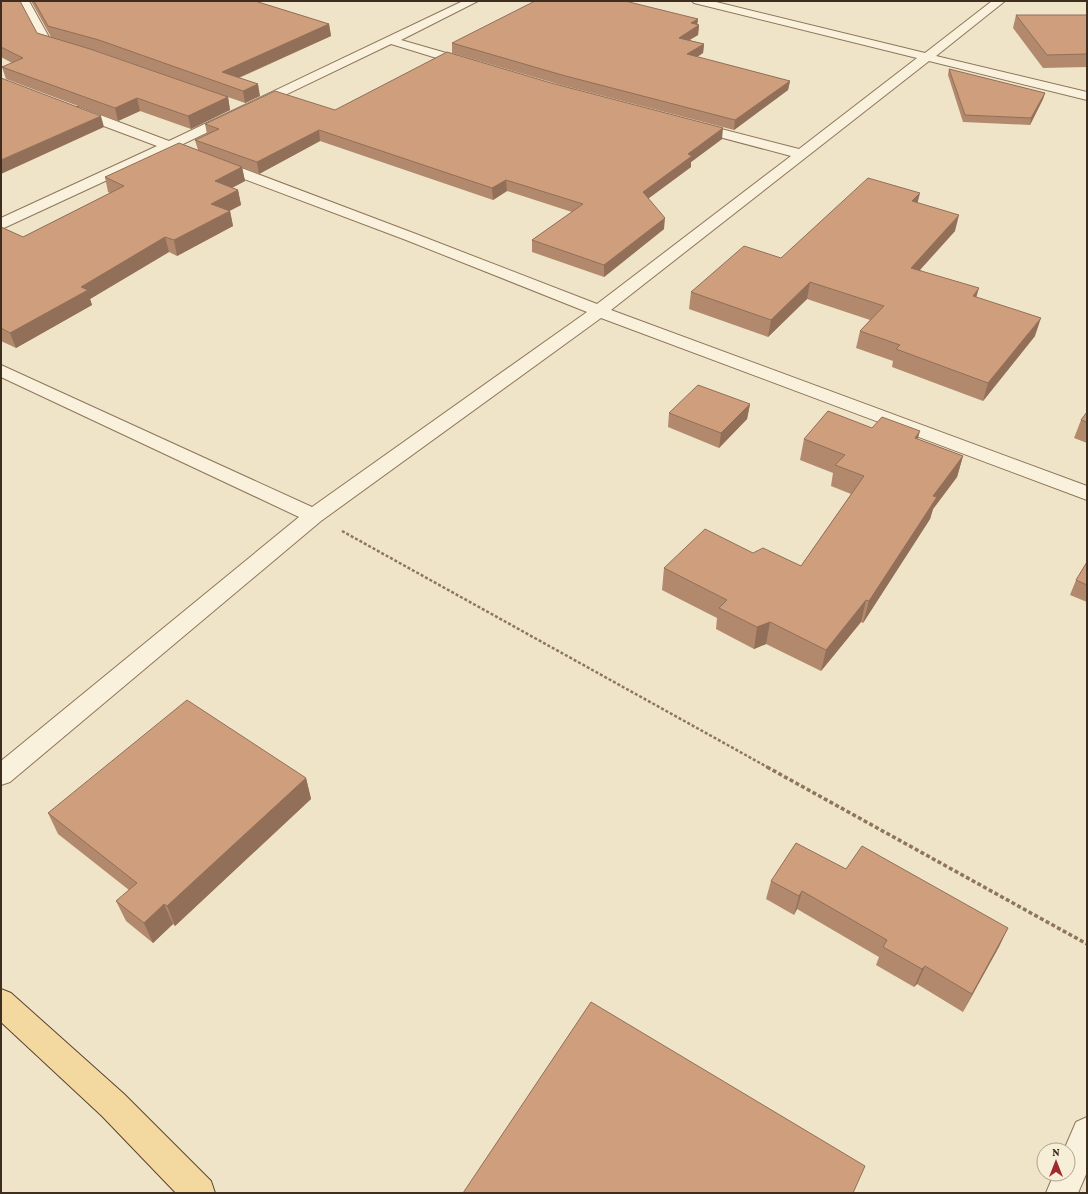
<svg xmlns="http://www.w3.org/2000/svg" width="1088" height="1194" font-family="'Crimson Pro',serif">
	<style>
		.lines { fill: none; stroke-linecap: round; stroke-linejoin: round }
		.minor-casing { stroke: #8d765c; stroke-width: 2 }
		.primary-casing { stroke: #5b4430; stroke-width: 2 }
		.path-far1 { stroke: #8d765c; stroke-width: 2.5; stroke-dasharray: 3 2; stroke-linecap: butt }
		.path { stroke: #8d765c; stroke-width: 3.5; stroke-dasharray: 4 2.5; stroke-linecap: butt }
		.minor { fill: #faf1dc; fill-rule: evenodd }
		.primary { fill: #f3d9a0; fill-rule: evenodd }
		.wall { fill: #b2896c }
		.shaded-wall { fill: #916f58 }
		.building { fill: #cf9f7d; stroke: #916f58 }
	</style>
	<rect width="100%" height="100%" fill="#f0e4c8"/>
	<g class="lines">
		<defs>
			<g id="minor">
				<path d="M17 1H29L50 39 70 45 72 48 70 51 66 52 41 44Z"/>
				<path d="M463 1H478L401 40 474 61 476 64 474 67H466L391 44 181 145 416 234 597 304 791 156 689 129 687 126 689 123 694 122 799 149 917 58 694 3 692 1H712L925 53 992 1H1005L936 56 1087 92V100L929 61 611 310 1087 486V500L601 318 321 521 10 782 1 785V761L299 517 1 377V365L312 507 587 312 406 240 170 151 6 227 1 229V218L157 146 69 113 67 110 69 107H79L169 141Z"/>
				<path d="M1087 1117V1172L1078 1193H1046L1054 1174H1068V1150H1064L1076 1122Z"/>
			</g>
			<path id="primary" d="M1 989 11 993 124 1094 211 1181 215 1193H176L102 1116 1 1022Z"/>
		</defs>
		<!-- minor casing -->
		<use href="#minor" class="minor-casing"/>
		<!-- primary casing -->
		<use href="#primary" class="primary-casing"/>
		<!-- path-far1 -->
		<path class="path-far1" d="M342 531 769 768"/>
		<!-- path -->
		<path class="path" d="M767 767 1087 944"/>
		<!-- minor -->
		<use href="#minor" class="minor"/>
		<!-- primary -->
		<use href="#primary" class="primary"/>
	</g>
	<!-- wall -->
	<g class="wall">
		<path d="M1 1 37 33 51 37 31 1H255L329 24 331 36 239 78 260 96 245 103 102 53 74 44 228 97 230 110 191 129 140 111 118 121 6 79 2 67 12 63 1 57Z"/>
		<path d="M1016 15H1087V67L1043 68 1013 28Z"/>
		<path d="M698 19 697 25H699L698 35 689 40 704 44 703 53 697 57 790 81 788 90 734 130 561 85 452 53V43Z"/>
		<path d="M949 69 1045 93 1043 99 1030 125 963 122 948 75Z"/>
		<path d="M335 110 722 139 691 162V167L648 199 664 229 604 277 532 252V240L572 212 507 191 493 200 320 141 259 174 242 167 245 181 232 188 238 190 241 205 229 211H230L233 226 177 256 169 252 90 299 92 305 16 348 1 341V227L23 237 110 193 108 192 105 177 198 150 195 140 207 134 205 124Z"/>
		<path d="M918 203 955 231 920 270 976 297 1035 336 983 401 892 367 893 361 856 348 860 331 870 320 807 299 768 337 689 309 691 292 781 258Z"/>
		<path d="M750 404 747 419 719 448 668 427 669 413Z"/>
		<path d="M1087 412V443L1074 438 1081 420Z"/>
		<path d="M872 428 918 439 963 456 957 477 933 509 930 519 863 623 861 622 821 671 766 644 754 649 716 629 717 618 662 590 664 568 753 553 801 566 851 494 831 486 833 473 800 460 804 439Z"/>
		<path d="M1087 562V602L1070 595 1076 580Z"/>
		<path d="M306 778 311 799 175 926 173 924 153 943 126 921 116 901 129 890 58 834 48 813Z"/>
		<path d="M846 869 1008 928 963 1012 917 984 914 987 876 965 879 957 797 909 794 915 766 899 771 881Z"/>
	</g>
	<!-- shaded-wall -->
	<g class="shaded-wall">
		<path d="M698 19 697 26 699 25 698 35 678 47 679 38 691 23Z"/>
		<path d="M329 24 331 36 224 84 222 72Z"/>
		<path d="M704 44 703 53 686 64 687 54Z"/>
		<path d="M790 81 788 90 734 130 735 120Z"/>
		<path d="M258 84 260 96 245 103 243 91Z"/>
		<path d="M1045 93 1043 99 1030 125 1031 118Z"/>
		<path d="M228 97 230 110 191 129 188 116Z"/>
		<path d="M137 98 140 111 118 121 115 108Z"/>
		<path d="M101 116 104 127 1 174V160Z"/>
		<path d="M723 128 722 139 691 162V167L642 203 643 192 688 154Z"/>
		<path d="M319 130 320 141 259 174 257 162Z"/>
		<path d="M242 167 245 181 218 195 215 181Z"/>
		<path d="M506 180 507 191 493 200 492 188Z"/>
		<path d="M238 190 241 205 214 219 211 204Z"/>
		<path d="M920 193 916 209 912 201Z"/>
		<path d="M230 211 233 226 177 256 174 240Z"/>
		<path d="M959 215 955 231 907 284 911 268Z"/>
		<path d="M665 218 664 229 604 277V265Z"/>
		<path d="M165 237 169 252 90 299 92 305 16 348 10 333 81 287Z"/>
		<path d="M810 282 807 299 768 337 771 320Z"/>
		<path d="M979 288 974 305 973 296Z"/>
		<path d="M1041 318 1035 336 983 401 988 383Z"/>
		<path d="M750 404 747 419 719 448 721 433Z"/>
		<path d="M920 431 914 452 915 438Z"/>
		<path d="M963 456 957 477 933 509 930 519 863 623 869 601 933 496Z"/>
		<path d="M866 600 861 622 821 671 826 650Z"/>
		<path d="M770 622 766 644 754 649 757 627Z"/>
		<path d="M306 778 311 799 175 926 167 906Z"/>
		<path d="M802 891 797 909 794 915 799 896Z"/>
		<path d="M164 904 173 924 153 943 144 923Z"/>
		<path d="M1008 928 999 947 963 1012 972 994Z"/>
		<path d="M925 966 917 984 914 987 922 969Z"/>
	</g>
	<!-- building -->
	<g class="building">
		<path d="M1 1H20L37 33 90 49 228 97 188 116 137 98 115 108 2 67 23 58 1 47Z"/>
		<path d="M34 1H255L329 24 222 72 258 84 243 91 99 40 48 26Z"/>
		<path d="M535 1H625L698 19 691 23 699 25 679 38 704 44 687 54 790 81 735 120 562 75 452 43Z"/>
		<path d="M1016 15H1087V54L1047 55Z"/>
		<path d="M447 52 551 83 723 128 688 154 692 156 643 192 665 218 604 265 532 240 583 204 506 180 492 188 319 130 257 162 195 140 219 129 205 124 275 91 335 110Z"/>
		<path d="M949 69 1045 93 1031 118 965 115Z"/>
		<path d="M1 78 101 116 1 160Z"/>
		<path d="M179 143 242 167 215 181 238 190 211 204 230 211 174 240 165 237 81 287 88 290 10 333 1 328V227L23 237 124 186 105 177Z"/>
		<path d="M868 178 920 193 912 201 959 215 911 268 979 288 973 296 1041 318 988 383 896 349 900 345 860 331 884 306 810 282 771 320 691 292 744 246 781 258Z"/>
		<path d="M698 385 750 404 721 433 669 413Z"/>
		<path d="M828 411 872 428 882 417 920 431 915 438 963 456 933 496 937 497 869 601 866 600 826 650 770 622 757 627 719 608 727 600 664 568 705 529 753 553 763 548 801 566 864 476 835 465 845 455 804 439Z"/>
		<path d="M1087 412V422L1081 420Z"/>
		<path d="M1087 562V585L1076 580Z"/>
		<path d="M187 700 306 778 167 906 164 904 144 923 116 901 137 883 48 813Z"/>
		<path d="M796 843 846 869 862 846 1008 928 972 994 925 966 922 969 883 947 887 940 802 891 799 896 771 881Z"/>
		<path d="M591 1002 865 1166 853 1193H463Z"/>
	</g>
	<!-- border -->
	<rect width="1088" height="1194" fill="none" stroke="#3d2e20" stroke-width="4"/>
	<!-- north arrow -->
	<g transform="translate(1056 1162)"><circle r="19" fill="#f7eed8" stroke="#ada18e"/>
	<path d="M0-3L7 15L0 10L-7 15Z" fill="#9e2a2b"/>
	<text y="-6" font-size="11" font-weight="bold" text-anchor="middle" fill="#3d2e20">N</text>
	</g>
</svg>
